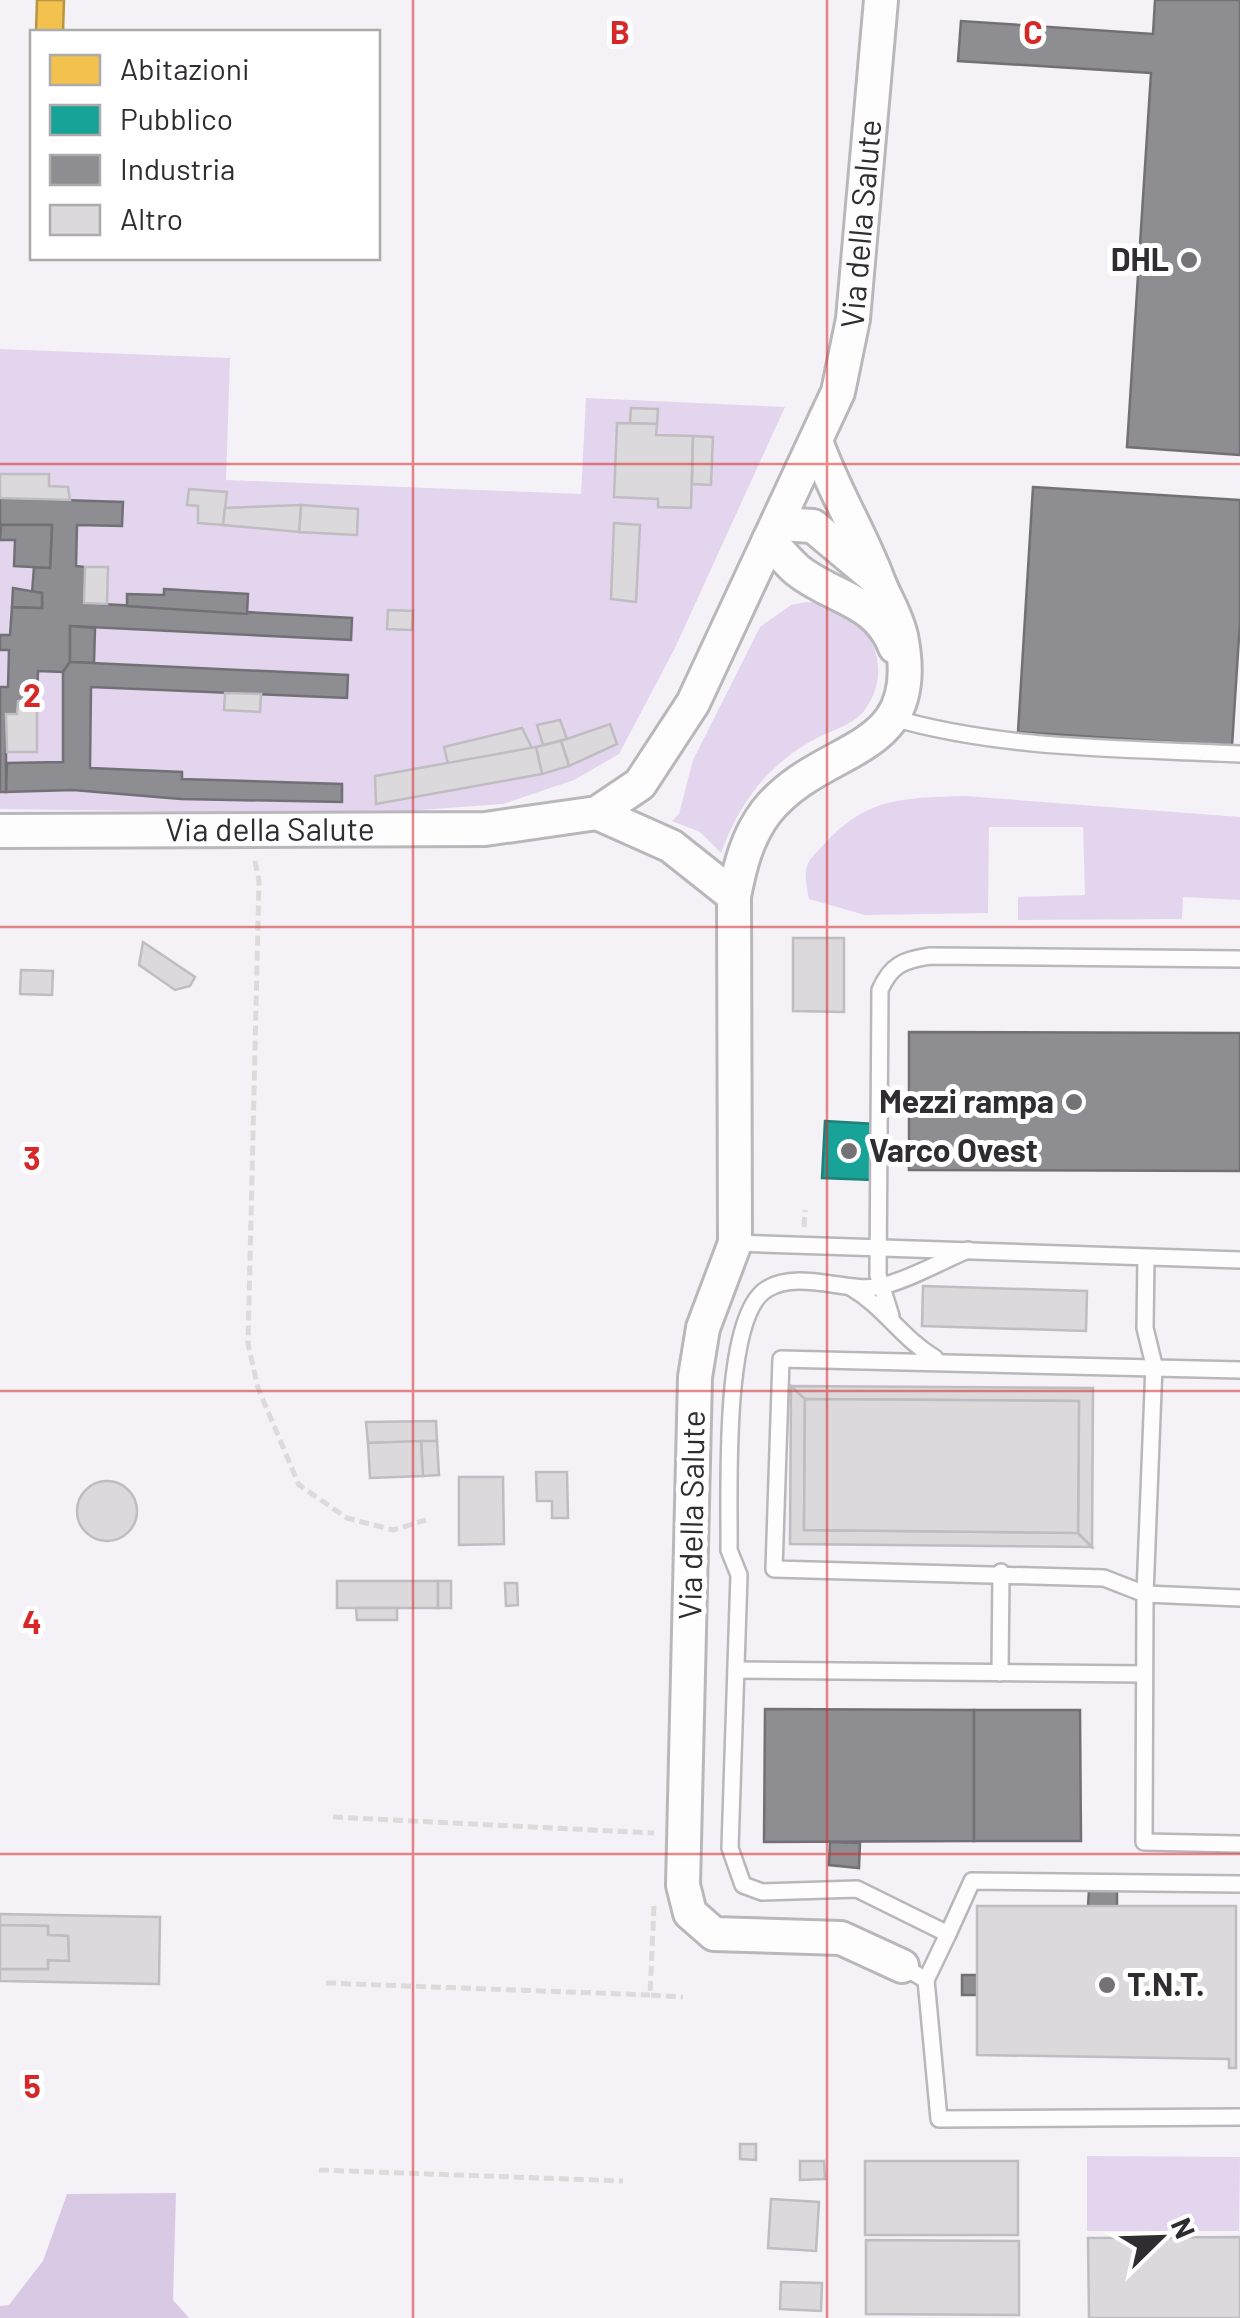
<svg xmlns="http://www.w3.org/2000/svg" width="1240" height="2318" font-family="Barlow,sans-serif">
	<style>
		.green { fill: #e3d5ee }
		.forest { fill: #d8cae4 }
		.homes { fill: #f2c14e; stroke: #b89545; stroke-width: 2.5 }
		.public { fill: #17a398; stroke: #1e8079; stroke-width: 2.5 }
		.industry { fill: #8d8d92; stroke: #717075; stroke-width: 2.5 }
		.building { fill: #dbd9dc; stroke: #bfbdc1; stroke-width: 2.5 }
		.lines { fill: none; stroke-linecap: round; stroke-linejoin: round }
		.service-casing { stroke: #b9b7bb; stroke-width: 20 }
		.minor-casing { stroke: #b9b7bb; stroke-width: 38 }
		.path { stroke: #dbdbdc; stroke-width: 5; stroke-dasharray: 10 5; stroke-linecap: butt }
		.service { stroke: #fdfdfe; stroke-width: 15 }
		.minor { stroke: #fdfdfe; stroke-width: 32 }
		.grid { fill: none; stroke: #d62828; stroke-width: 2.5; stroke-opacity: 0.55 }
		.poi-dot { fill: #747275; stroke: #fff; stroke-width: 4 }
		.labels { text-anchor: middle; stroke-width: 10; stroke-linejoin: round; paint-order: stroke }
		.street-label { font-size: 32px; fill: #2f2d30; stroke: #fff }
		.poi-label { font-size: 32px; font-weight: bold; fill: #2f2d30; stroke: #fff; text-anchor: end }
		.grid-label { font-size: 32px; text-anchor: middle; font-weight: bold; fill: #d62828; stroke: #fff; stroke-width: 10; stroke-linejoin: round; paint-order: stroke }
	</style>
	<rect width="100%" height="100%" fill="#f4f2f6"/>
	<!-- green -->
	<g class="green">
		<path d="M0 349 230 358 226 480 581 494 586 398 785 407 675 648 619 754 574 780 503 804 364 814 0 809Z"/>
		<path d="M807 602C863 604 900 663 864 711 853 725 832 730 817 738 769 763 739 803 721 853L700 832 672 821 679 814 693 760 760 627 791 605Z"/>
		<path d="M965 796 1240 817V900L1183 897 1182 919 1018 920V897L1085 895 1083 827H989L988 913 865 915 809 899C802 864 805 864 829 839 871 796 908 798 965 796Z"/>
		<path d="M1087 2156 1240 2157 1239 2231H1087Z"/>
	</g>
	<!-- forest -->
	<path class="forest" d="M176 2193 173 2300 189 2318H0V2306L9 2305 43 2261 67 2194Z"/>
	<!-- homes -->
	<path class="homes" d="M37 0H64L63 32H36Z"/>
	<!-- public -->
	<path class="public" d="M825 1121 875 1124 873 1180 822 1178Z"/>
	<!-- industry -->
	<g class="industry">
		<path d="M1155 0H1240V455L1127 447 1151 73 958 61 961 21 1153 34Z"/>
		<path d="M1033 487 1240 500V621L1232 746 1018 732Z"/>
		<path d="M0 498 123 502 122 526 77 525 76 566 85 567 84 603 352 618 351 640 70 626V662L63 672 38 671 37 701H18L17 714H6V792H0V687H8L9 650H0V635H10L12 607 42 608V593H32L34 567 50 568 52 525H0Z"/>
		<path d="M1 525H52L50 568 14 566 15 540H0Z"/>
		<path d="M13 588 42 593V608L12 607Z"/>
		<path d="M164 589 248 594 247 614 127 606V594L164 595Z"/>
		<path d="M70 626 95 628 94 663 70 662Z"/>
		<path d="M70 662 348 675 347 698 91 687 90 768 182 772V779L342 784V802L181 799 73 790 6 792 7 763 63 762V672Z"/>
		<path d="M909 1032 1240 1033V1171L909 1170Z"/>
		<path d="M765 1709 974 1710V1841L764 1842Z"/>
		<path d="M974 1710H1080L1081 1841H974Z"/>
		<path d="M830 1842 860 1843 859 1868 829 1865Z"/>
		<path d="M1089 1890H1117V1906H1088Z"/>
		<rect x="962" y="1975" width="15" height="20"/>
	</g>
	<!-- building -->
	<g class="building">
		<path d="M631 408 658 409 657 424 630 423Z"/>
		<path d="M617 423 657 424 656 435 693 436 691 508 658 507V499L614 497Z"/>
		<path d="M693 436 713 437 711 485 692 484Z"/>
		<path d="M0 474H49V486L68 487 70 500 0 498Z"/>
		<path d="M189 489 227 492 223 525 198 523V506L187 505Z"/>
		<path d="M301 505 358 509 357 535 299 532Z"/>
		<path d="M301 505 299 532 223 525 225 508Z"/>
		<path d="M614 523 640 525 636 602 611 599Z"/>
		<path d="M85 567H108L107 604 84 603Z"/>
		<path d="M388 610 413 611 412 630 387 629Z"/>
		<path d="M225 693 261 694 260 712 224 710Z"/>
		<path d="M18 701H37V752H7L6 714H17Z"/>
		<path d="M560 720 567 739 543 745 537 725Z"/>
		<path d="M610 724 617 744 569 766 561 741Z"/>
		<path d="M522 728 532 748 448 764 444 747Z"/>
		<path d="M561 741 569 766 542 774 536 747Z"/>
		<path d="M536 747 542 774 376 804 375 776Z"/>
		<path d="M793 938H844V1012L793 1011Z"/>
		<path d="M143 942 195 977 190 986 175 990 139 965Z"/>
		<path d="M21 970 53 971 52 995 20 994Z"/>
		<path d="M923 1286 1087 1291 1086 1331 922 1326Z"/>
		<path d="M791 1386 805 1399 804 1530 1078 1533 1092 1547 790 1544Z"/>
		<path d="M791 1386 1093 1388 1092 1547 1078 1533 1079 1401 805 1399Z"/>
		<path d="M805 1399 1079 1401 1078 1533 804 1530Z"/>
		<path d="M436 1421 437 1441 368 1443 366 1422Z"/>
		<path d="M421 1441H437L439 1475 423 1476Z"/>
		<path d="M421 1441 423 1476 370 1478 368 1443Z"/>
		<path d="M536 1472H567L568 1518H552V1501H537Z"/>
		<path d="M459 1477H503L504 1544 459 1545Z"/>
		<circle cx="107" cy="1511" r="30"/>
		<rect x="337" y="1581" width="101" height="27"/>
		<rect x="438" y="1581" width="13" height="27"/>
		<path d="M505 1583H517L518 1605 506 1606Z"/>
		<path d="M356 1608H397V1620H357Z"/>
		<path d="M977 1906H1236V2068H1229V2059L977 2055Z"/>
		<path d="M0 1914 160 1917 159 1984 0 1981V1969H48V1960L69 1961 68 1936 48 1935V1926L0 1925Z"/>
		<path d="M0 1925 48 1926V1935L68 1936 69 1961 48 1960V1969H0Z"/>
		<path d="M740 2144H756V2160L740 2159Z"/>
		<path d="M800 2161H824L825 2179 800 2180Z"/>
		<rect x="865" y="2161" width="153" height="74"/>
		<path d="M771 2199 819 2202 816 2251 768 2248Z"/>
		<path d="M1240 2237V2318H1089L1088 2238Z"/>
		<path d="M866 2240 1019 2241V2315L866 2314Z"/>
		<path d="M781 2282 822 2283 821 2311 780 2309Z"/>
	</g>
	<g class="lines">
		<defs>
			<g id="service">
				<path d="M893 718C1005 750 1124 748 1240 754"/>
				<path d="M735 1243 1240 1260"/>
				<path d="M1146 1257 1145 1328 1154 1365 1145 1594 1144 1842 1240 1844"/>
				<path d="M850 1287C884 1306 901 1338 935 1358"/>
				<path d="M891 1316 878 1275 880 990C891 965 903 960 930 956L1240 959"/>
				<path d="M1240 1370 781 1359 774 1569 1104 1578 1145 1594 1240 1598"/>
				<path d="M736 1670 1144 1674"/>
				<path d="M1000 1673 1001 1572"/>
				<path d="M948 1934 972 1881 1240 1884"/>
				<path d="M902 1966 926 1980 948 1934 857 1889 762 1892 743 1885 730 1848 739 1575 729 1550C730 1498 721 1316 767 1289 800 1269 848 1294 882 1286 911 1279 941 1261 968 1250"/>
				<path d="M926 1980 939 2119 1240 2117"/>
			</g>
			<g id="minor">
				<path d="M816 441C833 490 860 532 878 580 885 599 896 614 901 636 926 760 823 740 766 812 747 837 740 866 734 896L735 1243 703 1328 695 1377 683 1885 690 1913 714 1934 841 1938 902 1966"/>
				<path d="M777 524 813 526 874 577"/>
				<path d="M769 540C778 550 787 561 797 570 833 599 877 599 895 647"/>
				<path d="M597 813 671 846 734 896"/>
				<path id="s1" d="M0 831 485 829 597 813 640 784 693 703 838 392 853 319 881 0"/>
			</g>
		</defs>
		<!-- service casing -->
		<use href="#service" class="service-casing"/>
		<!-- minor casing -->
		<use href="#minor" class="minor-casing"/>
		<!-- path -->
		<g class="path">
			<path d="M255 861 259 881 248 1344 258 1388 299 1485 347 1518 393 1530 426 1520"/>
			<path d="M804 1227 805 1210"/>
			<path d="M333 1817 654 1833"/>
			<path d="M654 1906 650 1995 683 1997"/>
			<path d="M326 1983 650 1995"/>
			<path d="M319 2170 623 2181"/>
		</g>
		<!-- service -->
		<use href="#service" class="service"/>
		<!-- minor -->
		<use href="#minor" class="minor"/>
	</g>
	<!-- grid -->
	<path class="grid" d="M413 0V2318M827 0V2318M0 464H1240M0 927H1240M0 1391H1240M0 1854H1240"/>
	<!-- markers -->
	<g class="poi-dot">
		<circle cx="1189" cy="260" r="10"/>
		<circle cx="1074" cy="1102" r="10"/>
		<circle cx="849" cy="1151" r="10"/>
		<circle cx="1107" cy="1985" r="10"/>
	</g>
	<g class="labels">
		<!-- street labels -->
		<g class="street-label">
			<text dy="11" stroke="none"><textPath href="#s1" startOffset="1260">Via della Salute</textPath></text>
			<text dy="11" stroke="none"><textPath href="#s1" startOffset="270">Via della Salute</textPath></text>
			<text transform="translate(692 1515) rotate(-89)" y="11">Via della Salute</text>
		</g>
		<!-- poi labels -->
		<g class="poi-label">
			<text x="1169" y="271">DHL</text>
			<text x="1054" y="1113">Mezzi rampa</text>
			<text x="869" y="1162" text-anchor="start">Varco Ovest</text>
			<text x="1127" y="1996" text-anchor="start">T.N.T.</text>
		</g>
	</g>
	<g class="grid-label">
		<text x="620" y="44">B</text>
		<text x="1033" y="44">C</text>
		<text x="32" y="707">2</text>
		<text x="32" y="1170">3</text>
		<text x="32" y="1634">4</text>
		<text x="32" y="2098">5</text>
	</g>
	<!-- legend -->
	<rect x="30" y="30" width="350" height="230" fill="#ffffff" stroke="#acabac" stroke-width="2.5"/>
	<rect x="50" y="55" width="50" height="30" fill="#f2c14e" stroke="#acabac" stroke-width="2.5"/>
	<text x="120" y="80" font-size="30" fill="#2f2d30">Abitazioni</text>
	<rect x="50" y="105" width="50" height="30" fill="#17a398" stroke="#acabac" stroke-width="2.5"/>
	<text x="120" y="130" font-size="30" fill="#2f2d30">Pubblico</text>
	<rect x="50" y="155" width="50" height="30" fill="#8d8d92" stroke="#acabac" stroke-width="2.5"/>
	<text x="120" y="180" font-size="30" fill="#2f2d30">Industria</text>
	<rect x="50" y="205" width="50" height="30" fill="#dbd9dc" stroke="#acabac" stroke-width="2.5"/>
	<text x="120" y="230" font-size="30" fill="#2f2d30">Altro</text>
	<!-- north arrow -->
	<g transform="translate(1160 2238) rotate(67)" stroke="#ffffff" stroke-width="8" paint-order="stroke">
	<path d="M0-8L18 38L0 25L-18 38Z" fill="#2f2d30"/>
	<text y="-15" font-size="28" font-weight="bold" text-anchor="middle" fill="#2f2d30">N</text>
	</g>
</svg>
